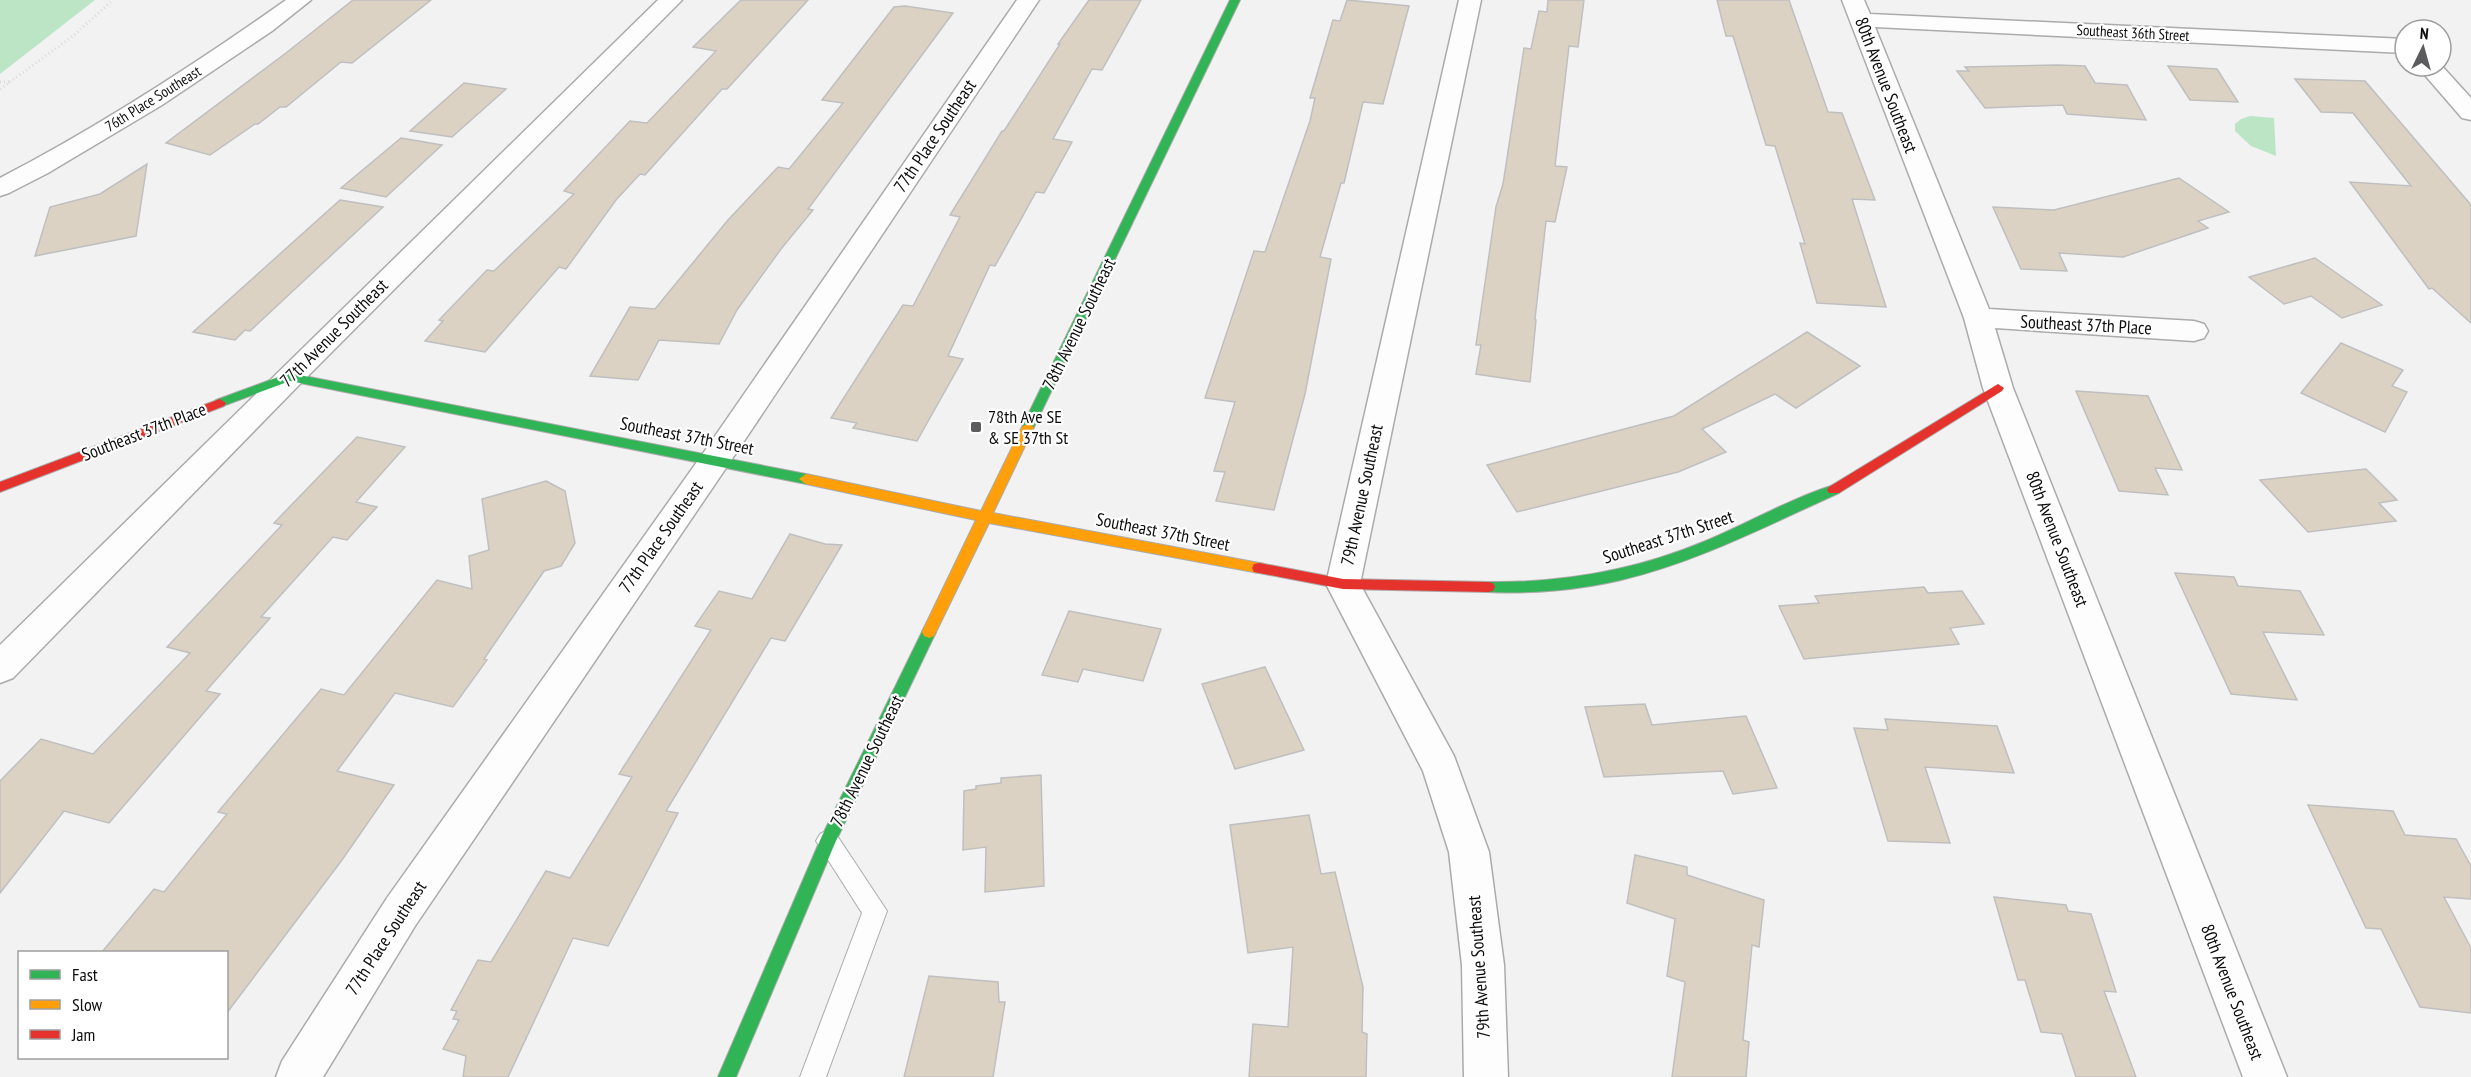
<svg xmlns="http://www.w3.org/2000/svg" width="2471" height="1077" font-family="'PT Sans Narrow',sans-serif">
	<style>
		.green { fill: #bce5c6 }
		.building { fill: #dcd2c4; stroke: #bfbfbf; stroke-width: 1.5 }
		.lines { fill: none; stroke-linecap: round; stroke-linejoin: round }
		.lane-casing { stroke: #ababac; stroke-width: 2 }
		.street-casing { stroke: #ababac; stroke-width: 3 }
		.fast-casing { stroke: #ababac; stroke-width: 2 }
		.slow-casing { stroke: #ababac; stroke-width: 2 }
		.jam-casing { stroke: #ababac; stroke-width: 2 }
		.path { stroke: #dadadb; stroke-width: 3; stroke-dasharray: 1 3; stroke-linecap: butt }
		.lane { fill: #fdfdfd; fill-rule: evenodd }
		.street { fill: #fdfdfd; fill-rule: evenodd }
		.fast { fill: #30b455; fill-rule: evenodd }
		.slow { fill: #ff9f0a; fill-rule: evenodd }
		.jam { fill: #e5322d; fill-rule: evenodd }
		.poi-dot { fill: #5c5c5e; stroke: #fff; stroke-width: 2 }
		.labels { text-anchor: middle; stroke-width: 4.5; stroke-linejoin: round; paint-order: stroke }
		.far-street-label { font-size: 15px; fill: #0c0c0d; stroke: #fff }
		.street-label { font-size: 18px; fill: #0c0c0d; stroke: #fff }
		.poi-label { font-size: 18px; fill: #0c0c0d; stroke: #fff; text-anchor: start }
	</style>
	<rect width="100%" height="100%" fill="#f2f2f3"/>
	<!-- green -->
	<g class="green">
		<path d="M0 0H95L0 74Z"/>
		<path d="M2250 116 2274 118 2276 156 2251 146 2235 131V124L2241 119Z"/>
	</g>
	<!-- building -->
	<g class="building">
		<path d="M353 0H431L352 63 341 62 286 107H280L258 124H255L210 155 166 143 286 53Z"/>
		<path d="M741 0H808L727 89H722L645 175 640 174 616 200 566 269 559 267 485 352 425 341 443 321 439 320 487 270 494 271 574 194 564 191 630 121 647 123 716 51 693 47Z"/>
		<path d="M1089 0H1141L1102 70 1092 69 1053 139 1072 142 1044 193 1036 192 995 266 990 265 948 356 963 359 917 441 853 428 857 423 831 418 903 305 913 306 960 217 950 215 1002 131H1004L1060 44H1058Z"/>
		<path d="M1347 0 1409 6 1383 104 1363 102 1344 183H1341L1320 257 1331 259 1305 394 1274 510 1216 501 1225 472 1214 471 1235 402 1205 398 1254 251 1265 252 1310 121 1315 98H1310L1333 20 1340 21Z"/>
		<path d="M1548 0H1584L1578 47 1569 46 1555 166 1567 167 1555 222 1546 221 1535 319 1536 320 1530 382 1476 374 1481 345H1476L1496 207 1503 184 1524 48 1531 49 1539 11 1547 12Z"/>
		<path d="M1717 0H1789L1828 112 1842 113 1875 200 1852 199 1886 307 1817 303 1800 243 1805 244 1775 146 1766 145 1733 36H1726Z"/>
		<path d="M905 6 953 13 808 209 813 210 781 249 737 310 719 344 659 340 638 380 590 376 630 307 655 309 728 220 778 167 789 169 843 103 822 100 894 7Z"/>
		<path d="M2058 65 2085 66 2095 83 2127 85 2146 120 2067 114 2063 105 1985 108 1957 71H1969L1965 67Z"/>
		<path d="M2168 66 2217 69 2238 102 2190 100Z"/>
		<path d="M2295 79 2365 81 2471 205V323L2432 288 2429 289 2350 182 2411 186 2353 113 2321 112Z"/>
		<path d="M464 83 506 89 452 137 410 131Z"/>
		<path d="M401 138 442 145 386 197 341 188Z"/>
		<path d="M147 164 136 236 35 256 50 207 100 194Z"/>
		<path d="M2179 178 2229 212 2198 221 2208 228 2123 257 2059 253 2067 271 2021 269 1993 207 2054 210Z"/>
		<path d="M340 200 383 207 250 331 245 330 235 340 193 332Z"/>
		<path d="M2315 258 2382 305 2342 318 2311 296 2284 304 2249 277Z"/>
		<path d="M1807 332 1860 366 1796 408 1775 394 1702 429 1726 452 1678 472 1517 512 1487 465 1674 416Z"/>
		<path d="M2341 343 2403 370 2392 386 2407 392 2385 432 2301 393Z"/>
		<path d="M2076 391 2148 396 2182 470 2155 468 2168 495 2119 491Z"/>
		<path d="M357 437 405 447 356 502 377 507 347 540 333 537 261 617 270 618 206 691 220 694 109 823 64 811 0 893V781L41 739 93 754 190 653 167 647 282 525 274 523Z"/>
		<path d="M2366 469 2397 500 2379 503 2396 521 2308 532 2260 480Z"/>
		<path d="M546 481 565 491 575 543 561 566 544 571 484 659 487 660 453 707 395 693 337 771 394 785 342 860 226 1014V952H102L154 889 164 892 227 814 218 812 321 689 344 695 437 580 472 589 469 556 489 550 482 499Z"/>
		<path d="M790 534 825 544 842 545 785 641 771 638 666 811 678 813 608 946 573 938 508 1077H463L466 1056 443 1049 459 1020 453 1019 457 1011 451 1010 478 960 491 962 546 871 570 878 632 777 619 774 711 630 695 626 719 591 752 599Z"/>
		<path d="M2175 573 2234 577 2238 586 2300 591 2324 635 2263 632 2297 700 2231 694Z"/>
		<path d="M1924 587 1928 593 1962 591 1984 624 1950 628 1959 644 1804 659 1779 606 1819 603 1815 596Z"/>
		<path d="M1069 611 1161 629 1143 681 1083 669 1078 682 1042 675Z"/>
		<path d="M1265 667 1304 750 1235 769 1202 684Z"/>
		<path d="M1645 704 1652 725 1746 716 1777 788 1733 794 1723 771 1604 777 1585 707Z"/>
		<path d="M1885 719 1997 726 2014 773 1925 767 1950 843 1888 841 1854 728 1888 730Z"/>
		<path d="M1041 775 1044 886 985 892 986 847 963 850 964 791 976 789V786L1001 783V778Z"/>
		<path d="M2308 805 2393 811 2405 835 2456 839 2471 866V899L2444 897 2471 948V1013L2420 1007 2381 929 2366 928Z"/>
		<path d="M1309 815 1321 874 1335 872 1363 987 1362 1032 1367 1034 1366 1077H1249L1253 1024 1288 1027 1293 947 1248 953 1230 825Z"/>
		<path d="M1635 855 1687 867V875L1764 900 1759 947 1752 945 1743 1040 1749 1042 1746 1077H1672L1685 982 1667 976 1675 919 1627 903Z"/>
		<path d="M1994 897 2066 905 2068 911 2091 914 2116 992 2104 991 2136 1077H2076L2062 1034 2041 1032 2025 980H2018Z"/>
		<path d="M929 976 998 982 999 1002H1005L993 1077H904Z"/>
	</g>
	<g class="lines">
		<defs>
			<path id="lane" d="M828 830 836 834 887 911 826 1077H800L862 913 816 841 820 834Z"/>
			<g id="street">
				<path d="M286 0H311L272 31 162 105 48 173 9 193 0 196V178C100 126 194 65 286 0Z"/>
				<path d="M658 0H682L300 384 13 678 0 683V645Z"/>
				<path d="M1017 0H1039L726 468 415 926 323 1077H276L282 1061 387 898 704 452Z"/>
				<path d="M1459 0H1481L1360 584 1454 756 1489 852 1504 965 1508 1077H1464L1462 965 1449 852 1423 771 1326 584Z"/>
				<path d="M1842 0H1864L1870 14 2405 39V53L1875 27 1989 309 2194 321 2204 324 2208 331 2204 338 2194 341 1995 328 2013 388 2287 1077H2243L1983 388 1964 318Z"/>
				<path d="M2441 65 2471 98V120L2462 118 2417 66Z"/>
			</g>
			<g id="fast">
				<path d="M1230 0H1240L1034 427 1032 430H1024L1022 427Z"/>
				<path d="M289 373 806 474 813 479 806 484 290 381 220 407 214 403 216 400Z"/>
				<path d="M1834 485 1841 490 1839 493C1768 525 1697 562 1621 580 1580 590 1530 594 1488 592L1483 591 1481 587 1483 583 1488 582C1561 583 1636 570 1703 542 1745 525 1791 498 1834 485Z"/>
				<path d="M929 626 934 628 936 632 835 843 736 1077H718L822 836 922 632 924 628Z"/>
			</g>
			<path id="slow" d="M1028 423 1034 427 993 513 1259 563 1264 564 1266 568 1264 572 1259 573 989 523 934 636 929 638 924 636 922 632 976 520 806 484 799 479 806 474 981 511 1022 427Z"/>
			<g id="jam">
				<path d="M1998 384 2004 388 2002 391 1839 493H1829L1827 490 1829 487Z"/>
				<path d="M220 399 226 403 224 406 0 492V482Z"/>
				<path d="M1259 563 1343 579 1488 582 1493 583 1495 587 1493 591 1488 592 1343 589 1254 572 1252 568 1254 564Z"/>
			</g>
		</defs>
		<!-- lane casing -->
		<use href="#lane" class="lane-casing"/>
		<!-- street casing -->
		<use href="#street" class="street-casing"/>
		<!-- fast casing -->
		<use href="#fast" class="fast-casing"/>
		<!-- slow casing -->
		<use href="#slow" class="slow-casing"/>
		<!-- jam casing -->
		<use href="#jam" class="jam-casing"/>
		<!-- path -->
		<g class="path">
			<path d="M0 82H11"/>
			<path d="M0 89 73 36 113 0"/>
		</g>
		<!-- lane -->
		<use href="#lane" class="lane"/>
		<!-- street -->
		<use href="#street" class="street"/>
		<!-- fast -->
		<use href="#fast" class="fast"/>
		<!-- slow -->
		<use href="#slow" class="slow"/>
		<!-- jam -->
		<use href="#jam" class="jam"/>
	</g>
	<!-- markers -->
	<rect class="poi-dot" x="970" y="421" width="12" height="12" rx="3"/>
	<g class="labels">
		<!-- far-street labels -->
		<g class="far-street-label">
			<text transform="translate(2133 33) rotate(3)" y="5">Southeast 36th Street</text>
			<text transform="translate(153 99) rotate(-32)" y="5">76th Place Southeast</text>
		</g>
		<!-- street labels -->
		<g class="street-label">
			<text transform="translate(1886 85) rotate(69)" y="6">80th Avenue Southeast</text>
			<text transform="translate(935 136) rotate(-56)" y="6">77th Place Southeast</text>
			<text transform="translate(1079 324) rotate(-64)" y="6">78th Avenue Southeast</text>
			<text transform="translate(2086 325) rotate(3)" y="6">Southeast 37th Place</text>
			<text transform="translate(334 333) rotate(-45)" y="6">77th Avenue Southeast</text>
			<text transform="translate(144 432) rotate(-21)" y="6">Southeast 37th Place</text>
			<text transform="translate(687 436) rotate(11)" y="6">Southeast 37th Street</text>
			<text transform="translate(1362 495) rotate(-78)" y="6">79th Avenue Southeast</text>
			<text transform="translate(1163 532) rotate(11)" y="6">Southeast 37th Street</text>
			<text transform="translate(661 537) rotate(-55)" y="6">77th Place Southeast</text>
			<text transform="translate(1668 537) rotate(-18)" y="6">Southeast 37th Street</text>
			<text transform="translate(2057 539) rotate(69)" y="6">80th Avenue Southeast</text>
			<text transform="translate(867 761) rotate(-64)" y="6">78th Avenue Southeast</text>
			<text transform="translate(386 938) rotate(-57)" y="6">77th Place Southeast</text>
			<text transform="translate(1479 967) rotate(-94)" y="6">79th Avenue Southeast</text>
			<text transform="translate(2232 992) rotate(69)" y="6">80th Avenue Southeast</text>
		</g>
		<!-- poi labels -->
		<g class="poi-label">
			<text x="988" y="423">78th Ave SE<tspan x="988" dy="21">&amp; SE 37th St</tspan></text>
		</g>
	</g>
	<!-- legend -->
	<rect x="18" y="951" width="210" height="108" fill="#ffffff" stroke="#9e9e9e" stroke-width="1.5"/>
	<rect x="30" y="970" width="30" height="9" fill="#30b455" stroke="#9e9e9e" stroke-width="1.5"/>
	<text x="72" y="981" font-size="18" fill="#0c0c0d">Fast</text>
	<rect x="30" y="1000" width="30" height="9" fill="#ff9f0a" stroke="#9e9e9e" stroke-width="1.5"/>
	<text x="72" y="1011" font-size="18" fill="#0c0c0d">Slow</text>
	<rect x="30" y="1030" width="30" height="9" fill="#e5322d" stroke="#9e9e9e" stroke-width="1.5"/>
	<text x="72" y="1041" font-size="18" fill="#0c0c0d">Jam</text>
	<!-- north arrow -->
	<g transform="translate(2423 48) rotate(5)"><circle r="28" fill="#ffffff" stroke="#9e9e9e" stroke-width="1.5"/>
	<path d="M0-4.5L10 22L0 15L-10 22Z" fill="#5c5c5e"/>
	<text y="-9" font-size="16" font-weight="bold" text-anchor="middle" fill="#0c0c0d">N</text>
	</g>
</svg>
